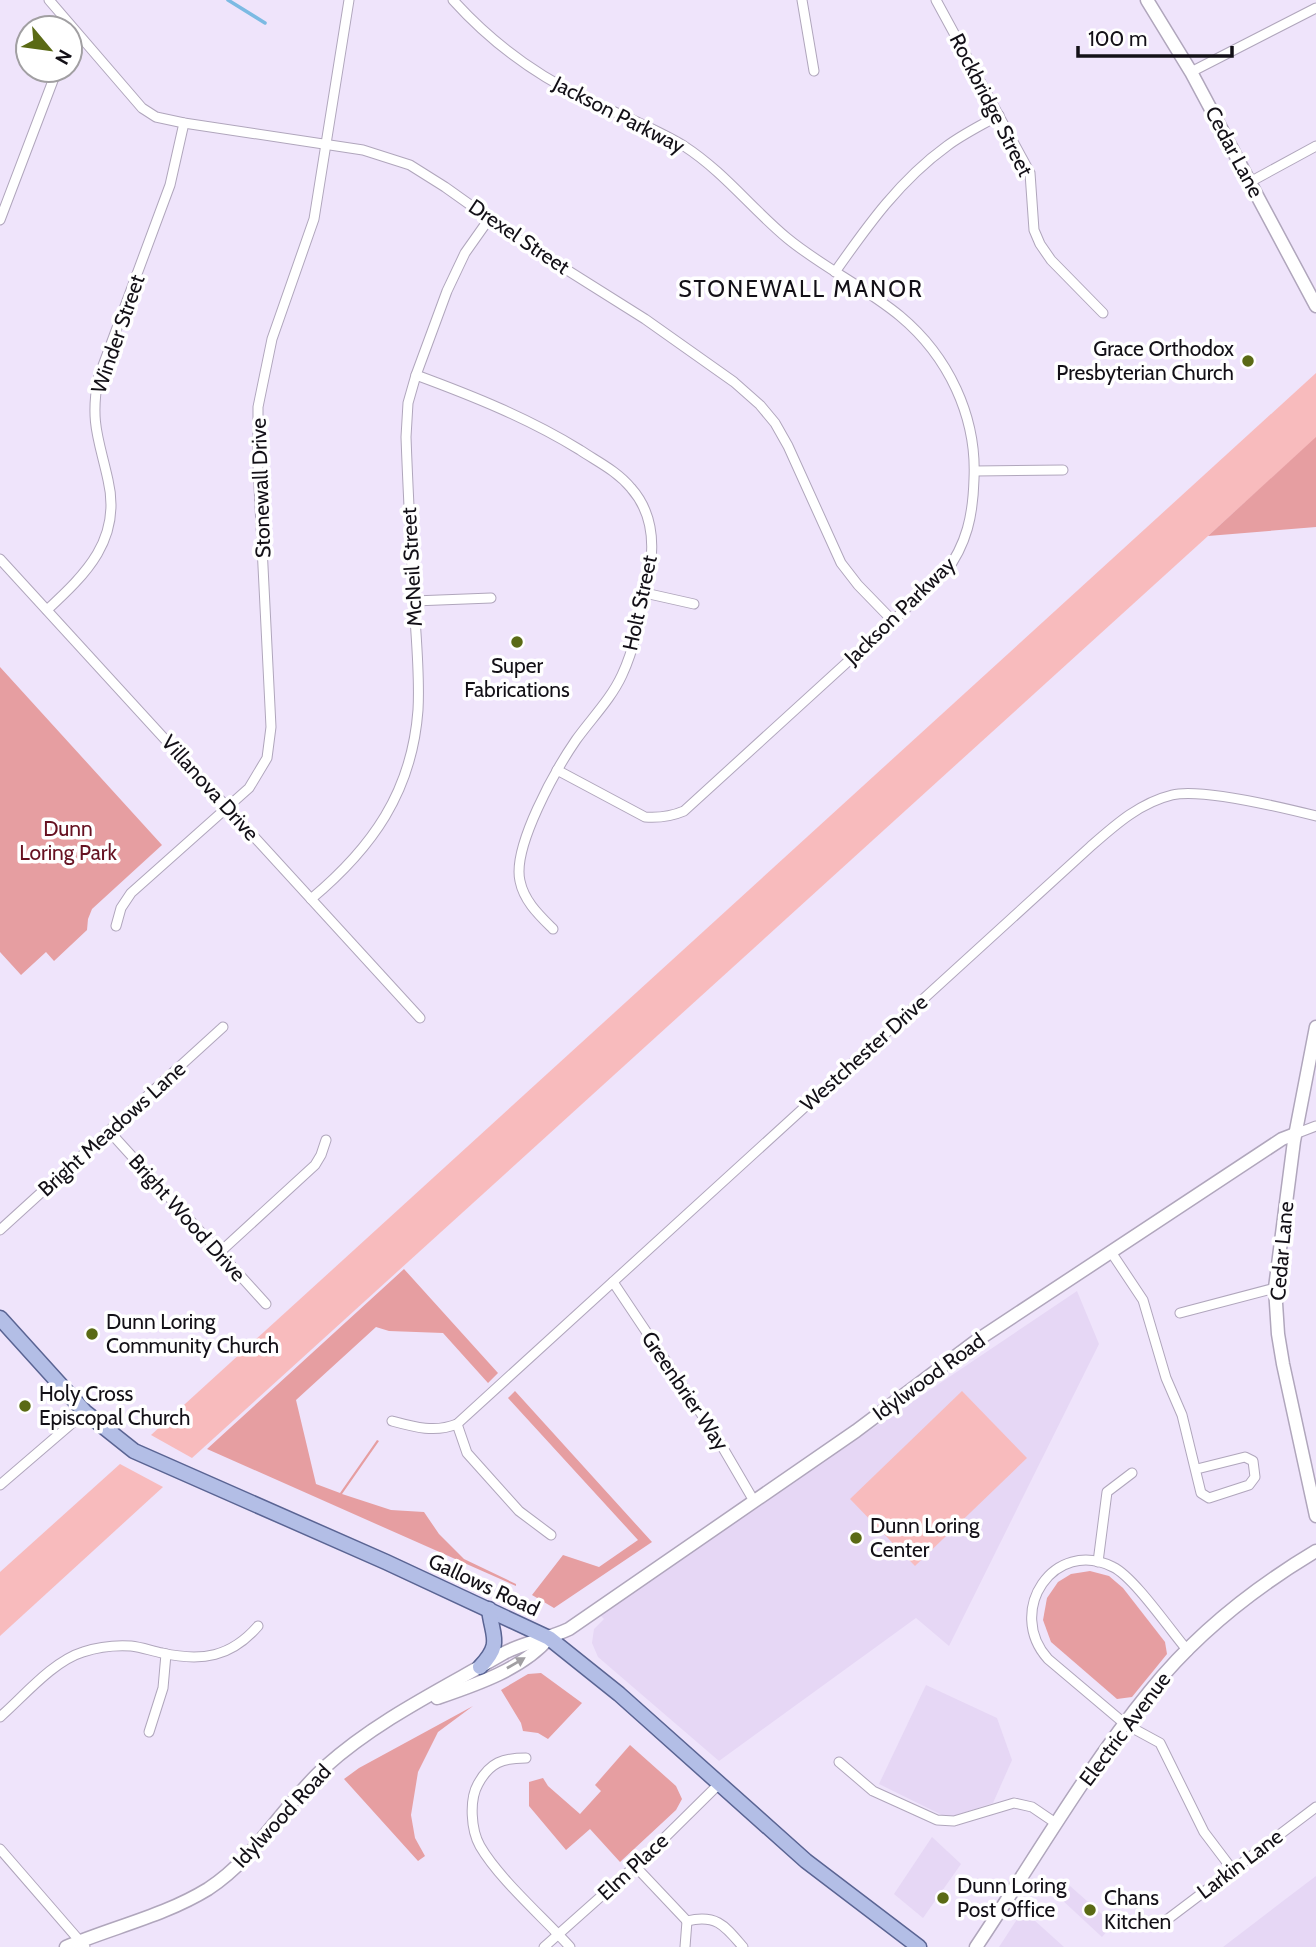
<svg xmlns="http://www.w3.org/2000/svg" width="1316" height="1947" font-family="Cabin,sans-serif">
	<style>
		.built { fill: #e6d7f5 }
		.green { fill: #f8bbbd }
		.forest { fill: #e69ea1 }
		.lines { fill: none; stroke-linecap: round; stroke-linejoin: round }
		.stream { stroke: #7cbae3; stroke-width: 3.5 }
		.street-casing { stroke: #b0a6bc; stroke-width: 11 }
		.secondary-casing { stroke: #b0a6bc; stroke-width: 15 }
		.primary-casing { stroke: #5a6493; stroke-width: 17 }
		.street { stroke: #fff; stroke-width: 9 }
		.secondary { stroke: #fff; stroke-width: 12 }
		.primary { stroke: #b3bee6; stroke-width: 14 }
		.oneway { fill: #a19fa2 }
		.poi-dot { fill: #5a6a15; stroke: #fff; stroke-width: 2.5 }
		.labels { text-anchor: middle; stroke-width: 7; stroke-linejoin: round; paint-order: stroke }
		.street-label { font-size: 21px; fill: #131017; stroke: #fff }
		.poi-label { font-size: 21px; fill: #131017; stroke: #fff; text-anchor: start }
		.park-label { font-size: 21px; fill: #661121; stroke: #fff }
		.neighbourhood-label { font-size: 23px; letter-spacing: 2px; fill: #131017; stroke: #fff }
	</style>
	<rect width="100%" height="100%" fill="#efe4fb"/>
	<!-- built -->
	<g class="built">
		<path d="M1077 1291 1099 1344 949 1646 916 1618 719 1761 598 1657 592 1643 594 1629 604 1619 598 1613Z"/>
		<path d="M926 1685 997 1718 1012 1760 993 1803 948 1818 879 1784Z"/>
		<path d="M932 1837 961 1864 923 1918 894 1894Z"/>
		<path d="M1316 1876V1947H1223L1283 1901Z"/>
		<path d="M1070 1886 1113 1924 1102 1937 1060 1898Z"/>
		<path d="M1023 1910 1064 1947H999Z"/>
	</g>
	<!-- green -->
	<g class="green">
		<path d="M1316 373V438L192 1458 151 1435Z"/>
		<path d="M962 1391 1027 1458 915 1566 850 1499Z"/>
		<path d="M120 1464 163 1487 0 1636V1572Z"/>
	</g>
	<!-- forest -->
	<g class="forest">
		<path d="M1316 437V527L1208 536Z"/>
		<path d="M0 667 162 845 92 909 88 919 87 930 54 961 46 952 21 975 0 952Z"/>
		<path d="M404 1269 498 1373 488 1383 443 1333 389 1331 376 1327 296 1400 316 1484 340 1493 377 1440 379 1441 342 1494 391 1510 424 1512 439 1534 464 1559 516 1584V1586L207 1449Z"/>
		<path d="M515 1391 652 1542 554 1608 532 1595 563 1555 599 1567 638 1540 508 1398Z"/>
		<path d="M1090 1571 1109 1576 1123 1588 1165 1642 1167 1654 1132 1697 1117 1699 1051 1642 1043 1620 1047 1598 1058 1582 1071 1574Z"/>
		<path d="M541 1673 582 1703 548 1739 538 1733 523 1731 521 1723 501 1690 528 1674Z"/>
		<path d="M473 1706 438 1732 418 1772 411 1815 415 1838 425 1856 418 1861 344 1779 359 1768Z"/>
		<path d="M630 1745 676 1786 682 1799 676 1810 620 1862 590 1829 566 1850 529 1806V1782L543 1778 548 1786 580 1814 601 1791 595 1785Z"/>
	</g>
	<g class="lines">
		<!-- stream -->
		<path class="stream" d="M228 0 265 23"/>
		<defs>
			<g id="street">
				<path d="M49 0 142 108 156 117 184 123 363 150 410 165 445 187 521 241 645 319 734 382 760 405 775 423 788 446 841 563 858 585 893 621"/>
				<path d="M453 0C490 41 534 74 584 98 617 114 653 127 684 146 724 172 751 208 787 238 822 267 865 287 900 316 948 356 977 416 974 479 973 515 967 544 945 573L684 811C670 817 659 818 645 817L557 770"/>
				<path d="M802 0 814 71"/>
				<path d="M936 0 1030 173 1034 230 1040 244 1051 260 1103 313"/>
				<path d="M70 46 79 36"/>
				<path d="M1191 72 1316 8"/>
				<path d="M1250 182 1316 146"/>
				<path d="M0 220 57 70"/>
				<path d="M835 272C868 225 900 180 947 146 963 134 982 125 999 115"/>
				<path d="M416 375C473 396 528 418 580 450 598 462 617 471 631 488 655 515 655 550 647 583 641 614 635 647 622 675 611 699 591 719 576 740 556 769 512 847 520 881 524 901 539 915 553 929"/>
				<path d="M975 471 1063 470"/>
				<path d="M0 559 420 1018"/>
				<path d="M645 593 694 604"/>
				<path d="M414 601 491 598"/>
				<path d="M47 610C86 574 122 539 108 480 99 439 90 423 98 379L170 185 184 123"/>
				<path d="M311 899C372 848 412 792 418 710 420 675 416 638 414 603 411 548 408 492 406 437L408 403 416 375 447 291 465 253 489 219"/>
				<path d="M116 926 121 908 131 893 249 788 267 758 271 727 258 466V407L272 339 314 219 349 0"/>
				<path d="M109 1131 266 1304"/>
				<path d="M1295 1134 1316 1126"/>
				<path d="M0 1230 223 1027"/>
				<path d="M1111 1252 1143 1300 1166 1378 1182 1415 1201 1493 1209 1498 1249 1485 1255 1477 1253 1461 1245 1457 1197 1469"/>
				<path d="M219 1253 315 1165 321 1155 326 1140"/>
				<path d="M613 1282 716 1436 754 1501"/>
				<path d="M1180 1313 1275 1288"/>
				<path d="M392 1421C414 1427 435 1433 457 1424L1090 847C1114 826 1139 803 1172 795 1201 788 1284 808 1316 816"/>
				<path d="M457 1424 467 1453 519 1511 551 1535"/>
				<path d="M0 1485 85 1412"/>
				<path d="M1098 1562 1107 1492 1132 1473"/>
				<path d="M1188 1651C1170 1630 1134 1577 1113 1567 1054 1537 1005 1611 1048 1659L1125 1724 1160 1743 1204 1832 1232 1869"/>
				<path d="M0 1717C23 1697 53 1661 83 1652 98 1647 115 1645 131 1646 141 1647 152 1651 162 1653 202 1662 231 1657 258 1626"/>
				<path d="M149 1732 163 1688 166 1654"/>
				<path d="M526 1758C503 1758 490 1762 478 1784 469 1800 471 1830 480 1846 499 1879 544 1918 570 1947"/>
				<path d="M839 1762 873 1791 937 1820 954 1821 1014 1803 1032 1807 1057 1824"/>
				<path d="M0 1849 85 1947"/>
				<path d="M635 1866 687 1921"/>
				<path d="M687 1921C717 1914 725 1926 743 1947"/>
				<path d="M1164 1922 1316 1807"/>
				<path d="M544 1947 643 1859 720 1783"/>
				<path d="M685 1947 687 1921"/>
			</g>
			<g id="secondary">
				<path d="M1147 0 1191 72 1316 306"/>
				<path d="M1316 1027 1294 1141 1275 1288 1278 1334 1283 1364 1316 1516"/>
				<path d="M437 1698C475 1685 523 1669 549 1638"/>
				<path d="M66 1947C113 1927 164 1916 208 1889 257 1857 283 1805 325 1767 377 1720 444 1688 504 1653 525 1642 548 1639 569 1629L856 1431 976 1341 1282 1139 1295 1134"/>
				<path d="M976 1947C1033 1862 1085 1771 1150 1691 1195 1635 1254 1588 1316 1551"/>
			</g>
			<g id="primary">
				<path d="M0 1318 85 1412 134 1451 386 1562 549 1638 619 1694 806 1861 919 1947"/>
				<path d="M480 1667C503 1643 492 1637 489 1609"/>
			</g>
		</defs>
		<!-- street casing -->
		<use href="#street" class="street-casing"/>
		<!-- secondary casing -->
		<use href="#secondary" class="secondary-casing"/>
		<!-- primary casing -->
		<use href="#primary" class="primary-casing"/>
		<!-- street -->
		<use href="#street" class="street"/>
		<!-- secondary -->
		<use href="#secondary" class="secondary"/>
		<!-- primary -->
		<use href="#primary" class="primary"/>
	</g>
	<!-- one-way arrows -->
	<defs><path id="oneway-solid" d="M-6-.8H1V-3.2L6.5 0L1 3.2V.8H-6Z" transform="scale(1.75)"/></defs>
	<use class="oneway" href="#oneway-solid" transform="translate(516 1663) rotate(-30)"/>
	<!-- markers -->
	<g class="poi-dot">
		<circle cx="1248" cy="361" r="7"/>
		<circle cx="517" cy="642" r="7"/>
		<circle cx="92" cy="1334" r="7"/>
		<circle cx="25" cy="1406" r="7"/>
		<circle cx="856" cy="1538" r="7"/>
		<circle cx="943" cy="1898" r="7"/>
		<circle cx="1090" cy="1910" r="7"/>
	</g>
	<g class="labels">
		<!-- street labels -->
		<g class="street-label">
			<text transform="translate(991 105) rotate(63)" y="7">Rockbridge Street</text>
			<text transform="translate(619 115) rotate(27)" y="7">Jackson Parkway</text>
			<text transform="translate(1234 152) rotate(62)" y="7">Cedar Lane</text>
			<text transform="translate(519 237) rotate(34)" y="7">Drexel Street</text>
			<text transform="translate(118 334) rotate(-71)" y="7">Winder Street</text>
			<text transform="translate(261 488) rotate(-92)" y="7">Stonewall Drive</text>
			<text transform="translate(412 567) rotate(-93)" y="7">McNeil Street</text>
			<text transform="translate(640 603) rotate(-78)" y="7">Holt Street</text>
			<text transform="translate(900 611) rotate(-44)" y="7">Jackson Parkway</text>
			<text transform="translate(210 788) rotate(48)" y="7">Villanova Drive</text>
			<text transform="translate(864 1053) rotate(-42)" y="7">Westchester Drive</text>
			<text transform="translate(112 1129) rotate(-42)" y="7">Bright Meadows Lane</text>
			<text transform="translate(187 1218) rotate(48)" y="7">Bright Wood Drive</text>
			<text transform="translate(1282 1251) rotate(-85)" y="7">Cedar Lane</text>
			<text transform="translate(929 1377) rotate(-36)" y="7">Idylwood Road</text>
			<text transform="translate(685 1391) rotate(56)" y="7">Greenbrier Way</text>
			<text transform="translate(484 1585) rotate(25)" y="7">Gallows Road</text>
			<text transform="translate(1125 1729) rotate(-53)" y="7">Electric Avenue</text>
			<text transform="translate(282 1816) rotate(-47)" y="7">Idylwood Road</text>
			<text transform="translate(1240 1864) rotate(-37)" y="7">Larkin Lane</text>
			<text transform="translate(633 1867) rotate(-43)" y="7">Elm Place</text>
		</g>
		<!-- poi labels -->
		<g class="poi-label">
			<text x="1234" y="356" text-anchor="end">Grace Orthodox<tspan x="1234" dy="24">Presbyterian Church</tspan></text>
			<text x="517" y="673" text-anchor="middle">Super<tspan x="517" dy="24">Fabrications</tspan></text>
			<text x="106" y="1329">Dunn Loring<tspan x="106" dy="24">Community Church</tspan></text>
			<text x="39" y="1401">Holy Cross<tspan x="39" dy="24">Episcopal Church</tspan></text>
			<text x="870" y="1533">Dunn Loring<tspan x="870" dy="24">Center</tspan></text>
			<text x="957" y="1893">Dunn Loring<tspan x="957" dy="24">Post Office</tspan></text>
			<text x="1104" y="1905">Chans<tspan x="1104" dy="24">Kitchen</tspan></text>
		</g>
		<!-- park labels -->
		<g class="park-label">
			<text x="68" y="836">Dunn<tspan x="68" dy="24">Loring Park</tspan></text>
		</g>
		<!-- neighbourhood labels -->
		<g class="neighbourhood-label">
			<text x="801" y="297">STONEWALL MANOR</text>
		</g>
	</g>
	<!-- north arrow -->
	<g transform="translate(49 49) rotate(119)"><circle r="33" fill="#ffffff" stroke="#a19fa2" stroke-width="2"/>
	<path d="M0-5L12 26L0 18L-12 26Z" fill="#5a6a15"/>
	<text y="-10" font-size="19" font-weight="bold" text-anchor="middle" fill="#131017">N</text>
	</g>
	<!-- scale -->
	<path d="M1078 46v10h154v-10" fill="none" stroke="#131017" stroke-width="3.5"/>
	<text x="1088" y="46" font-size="21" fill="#131017" stroke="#ffffff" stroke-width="5" paint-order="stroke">100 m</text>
</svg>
